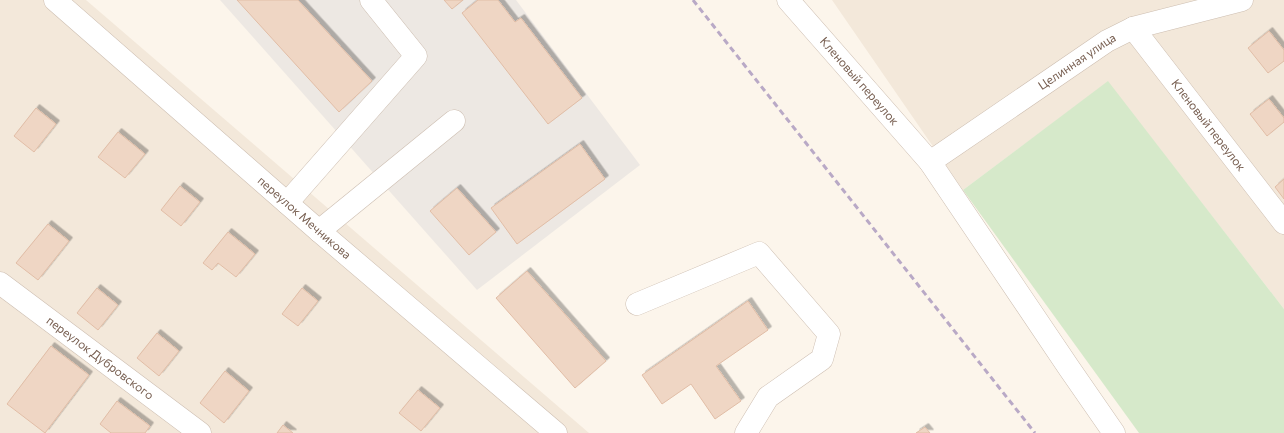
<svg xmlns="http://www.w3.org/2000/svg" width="1284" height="433" font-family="Commissioner,sans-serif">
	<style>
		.residential { fill: #f3e8da }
		.industrial { fill: #ede8e3 }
		.green { fill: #d6e9ca }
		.building { fill: #efd6c4; stroke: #e1bda6; filter: url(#shadow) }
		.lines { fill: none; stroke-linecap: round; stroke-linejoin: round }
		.minor-casing { stroke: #cdbeb1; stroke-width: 23 }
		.minor { stroke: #fff; stroke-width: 22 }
		.rail { stroke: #b9a9c6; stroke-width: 3; stroke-dasharray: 6 4; stroke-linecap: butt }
		.labels { text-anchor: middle; stroke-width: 4; stroke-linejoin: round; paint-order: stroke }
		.street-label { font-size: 12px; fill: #765d4f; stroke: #fef9f2 }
	</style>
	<defs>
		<filter id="shadow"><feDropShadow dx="3.5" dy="-3.5" stdDeviation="0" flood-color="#0004"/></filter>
	</defs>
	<rect width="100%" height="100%" fill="#fcf5eb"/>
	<!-- residential -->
	<g class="residential">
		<path d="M0 0H86L589 433H0Z"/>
		<path d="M832 0H1284V309L1108 82 963 190Z"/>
	</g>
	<!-- industrial -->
	<path class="industrial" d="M220 0H516L640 165 477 290Z"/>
	<!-- green -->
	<path class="green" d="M1108 81 1284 309V433H1139L963 190Z"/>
	<!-- building -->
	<g class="building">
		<path d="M237 0H298L372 81 339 112Z"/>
		<path d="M444 0H463L452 9Z"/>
		<path d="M478 0H498L515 22 521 18 582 98 548 124 462 13Z"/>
		<path d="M1269 31 1284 50V61L1268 73 1248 48Z"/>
		<path d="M1269 99 1284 118V122L1267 136 1250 114Z"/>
		<path d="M36 108 56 124 34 152 14 136Z"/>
		<path d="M118 132 145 154 125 178 98 157Z"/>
		<path d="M580 144 605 179 517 244 491 208Z"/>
		<path d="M1284 179V199L1275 187Z"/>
		<path d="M180 186 200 202 181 226 161 210Z"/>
		<path d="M457 188 496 232 469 255 430 211Z"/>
		<path d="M48 224 69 241 38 280 16 263Z"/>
		<path d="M228 232 255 254 236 277 218 263 212 270 203 263Z"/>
		<path d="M527 271 606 361 575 388 496 298Z"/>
		<path d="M97 288 118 305 98 330 77 313Z"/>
		<path d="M302 288 318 301 298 326 282 314Z"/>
		<path d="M748 301 768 330 716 366 741 401 715 419 691 384 662 404 642 375Z"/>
		<path d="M157 333 179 351 159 376 137 358Z"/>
		<path d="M51 346 89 375 45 433 7 404Z"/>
		<path d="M225 371 249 391 224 423 200 403Z"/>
		<path d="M418 390 440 408 421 431 399 413Z"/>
		<path d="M117 401 150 426 145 433H111L100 424Z"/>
		<path d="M283 425 293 433H277Z"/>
		<path d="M925 427 930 433H916Z"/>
	</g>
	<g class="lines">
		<defs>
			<g id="minor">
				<path id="s1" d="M55 0 319 231 556 433"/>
				<path id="s2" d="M788 0 930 162 1069 368 1114 433"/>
				<path id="s3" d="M1133 28 1284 223"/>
				<path id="s4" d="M930 162 1107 41 1133 28 1242 0"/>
				<path d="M287 203 416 56 371 0"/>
				<path d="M319 231 454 121"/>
				<path id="s5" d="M0 283 200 433"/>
				<path d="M637 304 759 253 829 334 822 359 768 397 746 433"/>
			</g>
		</defs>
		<!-- minor casing -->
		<use href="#minor" class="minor-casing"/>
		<!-- minor -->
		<use href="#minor" class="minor"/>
		<!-- rail -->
		<path class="rail" d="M693 0 1035 433"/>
	</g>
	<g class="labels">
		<!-- street labels -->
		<g class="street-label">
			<text dy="4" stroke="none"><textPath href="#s4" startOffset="178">Целинная улица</textPath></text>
			<text dy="4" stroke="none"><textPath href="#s2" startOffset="108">Кленовый переулок</textPath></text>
			<text dy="4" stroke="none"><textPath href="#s3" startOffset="123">Кленовый переулок</textPath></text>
			<text dy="4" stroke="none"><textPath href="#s1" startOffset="331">переулок Мечникова</textPath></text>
			<text dy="4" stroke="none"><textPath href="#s5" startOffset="125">переулок Дубровского</textPath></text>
		</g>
	</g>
</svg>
